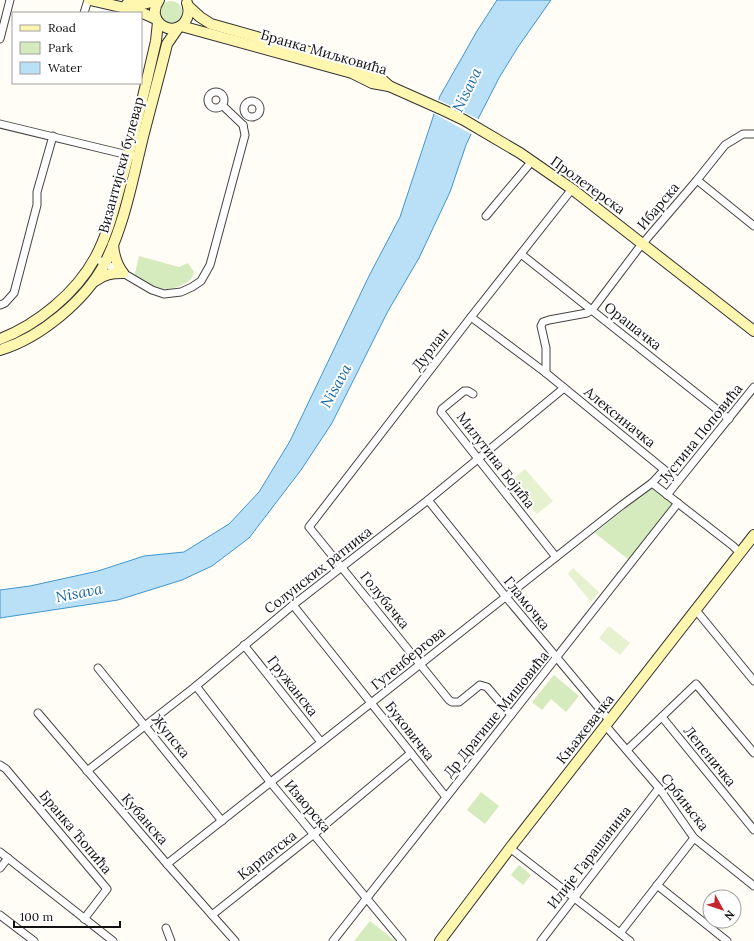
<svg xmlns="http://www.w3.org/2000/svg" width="754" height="941" font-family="Lora,serif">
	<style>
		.green { fill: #d5ebbd }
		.pitch { fill: #e6f2cf }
		.water { fill: #b9e0f7; stroke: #3f96cf }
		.pier { fill: #fffdf5 }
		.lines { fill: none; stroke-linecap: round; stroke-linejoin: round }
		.street-casing { stroke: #444; stroke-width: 9 }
		.secondary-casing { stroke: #333; stroke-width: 12 }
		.street { stroke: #fff; stroke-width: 7 }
		.secondary { stroke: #fff6b0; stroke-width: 10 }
		.labels { text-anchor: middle; stroke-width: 4; stroke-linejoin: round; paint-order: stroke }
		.street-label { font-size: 14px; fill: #111; stroke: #fff }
		.water-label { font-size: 15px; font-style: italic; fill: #1768a6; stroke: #fff }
	</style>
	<rect width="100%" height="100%" fill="#fffdf5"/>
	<!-- green -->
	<g class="green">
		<circle cx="171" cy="12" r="11"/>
		<path d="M139 256 179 267 188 263 194 272C192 279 189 282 182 285 164 294 150 286 134 277Z"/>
		<path d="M652 487 673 505 629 560 595 533Z"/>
		<path d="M554 675 579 696 566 712 551 699 542 710 532 702Z"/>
		<path d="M481 792 499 806 485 824 467 810Z"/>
		<path d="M519 865 531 875 523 885 511 875Z"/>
		<path d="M370 921 395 941H354Z"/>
	</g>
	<!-- pitch -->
	<g class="pitch">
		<path d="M525 469 553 501 537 514 509 482Z"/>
		<path d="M573 568 599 592 591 602 568 574Z"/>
		<path d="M609 626 630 643 620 655 599 638Z"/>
	</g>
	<!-- water -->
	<path class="water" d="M497 0H551L518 47 499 78 479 117 466 145 450 192 419 258 388 311 332 423 301 470 249 538 212 566 182 580 118 600 0 618V590L30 586 98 571 144 556 184 552 229 524 259 492 290 441 369 276 400 217 440 96 477 31Z"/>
	<!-- pier -->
	<path class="pier" d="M437 99 480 120 473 135 433 113Z"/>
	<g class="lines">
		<defs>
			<g id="street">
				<path d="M84 13 88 0"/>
				<path d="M0 39 10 0"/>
				<circle cx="216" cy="100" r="8"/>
				<circle cx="252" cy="109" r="8"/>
				<path d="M222 105 243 125"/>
				<path d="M0 124 132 156"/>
				<path d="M697 180 754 226"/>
				<path d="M486 216 532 161"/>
				<path d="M521 254 729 419"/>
				<path d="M95 258 123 273 152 290 164 294 181 292 192 287 201 281 210 265 245 135 243 125"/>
				<path d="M0 305 5 303 14 293 37 205V192L53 136"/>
				<path d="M471 317 546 373 678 481"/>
				<path d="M546 373V348L541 326 543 322 549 320 587 313 592 310 638 249 697 180 725 145 743 134H754"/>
				<path d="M473 394 468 391H464L442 409 441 412 556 557"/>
				<path d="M652 483 733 546 740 553"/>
				<path d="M667 495 754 387"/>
				<path d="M428 500 506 597 609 720"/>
				<path d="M293 605 446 797"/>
				<path d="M695 609 754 681"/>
				<path d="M244 645 321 742"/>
				<path d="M98 668 222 821"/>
				<path d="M196 686 271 783 402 941"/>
				<path d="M38 713 167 864 235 941"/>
				<path d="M511 715 487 687 480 685 459 702H452L449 700 309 527 471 317 572 189"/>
				<path d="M662 717 754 830"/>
				<path d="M605 725 659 788 694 838 754 886"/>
				<path d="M627 750 696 684 754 753"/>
				<path d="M0 765 6 769 107 889 84 919"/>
				<path d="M87 771 196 686 293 605 428 500 564 388"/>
				<path d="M510 848 630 941"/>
				<path d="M0 852 113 941"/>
				<path d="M167 864 622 505 652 483 664 470"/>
				<path d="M0 868 8 858"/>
				<path d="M657 885 727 941"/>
				<path d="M0 915 34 941"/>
				<path d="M212 915 314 834 411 753"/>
				<path d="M166 928 171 941"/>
				<path d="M620 933 694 838"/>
				<path d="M333 941 678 503"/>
				<path d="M541 941 659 788"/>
			</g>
			<g id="secondary">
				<path d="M90 0 138 11 156 19"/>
				<path d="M159 0C143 23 177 41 187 18 189 13 189 8 187 3"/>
				<path d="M127 4 140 5 158 0"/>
				<path d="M188 6 200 17 211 24 334 59 369 71 376 74 389 86"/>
				<path d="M181 26 352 73 372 83 389 86 443 110 464 120 520 153 572 189 754 331"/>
				<path d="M113 245C114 256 116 264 123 273"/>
				<path d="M95 281C104 274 112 273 123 273"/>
				<path d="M0 339C37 325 76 293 95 258 108 234 114 208 121 183 134 136 145 89 156 41L158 22"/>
				<path d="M0 350C40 338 86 300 105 263 124 225 132 182 142 141 150 109 159 77 167 44L178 28"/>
				<path d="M440 941 510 848 754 535"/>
			</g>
		</defs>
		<!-- street casing -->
		<use href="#street" class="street-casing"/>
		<!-- secondary casing -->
		<use href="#secondary" class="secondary-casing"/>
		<!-- street -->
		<use href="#street" class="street"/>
		<!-- secondary -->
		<use href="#secondary" class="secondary"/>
	</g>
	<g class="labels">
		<!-- street labels -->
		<g class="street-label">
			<text transform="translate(324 52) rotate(16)" y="5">Бранка Миљковића</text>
			<text transform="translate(121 165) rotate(-75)" y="5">Византијски булевар</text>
			<text transform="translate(588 185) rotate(36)" y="5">Пролетерска</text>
			<text transform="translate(658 206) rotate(-50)" y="5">Ибарска</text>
			<text transform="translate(633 326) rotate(38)" y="5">Орашачка</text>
			<text transform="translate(430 349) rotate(-52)" y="5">Дурлан</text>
			<text transform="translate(620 417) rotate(39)" y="5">Алексиначка</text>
			<text transform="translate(701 433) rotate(-51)" y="5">Јустина Поповића</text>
			<text transform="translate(496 460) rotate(52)" y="5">Милутина Бојића</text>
			<text transform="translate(318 570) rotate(-38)" y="5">Солунских ратника</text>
			<text transform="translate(385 600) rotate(51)" y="5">Голубачка</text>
			<text transform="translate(527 603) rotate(51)" y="5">Гламочка</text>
			<text transform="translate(408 658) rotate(-39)" y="5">Гутенбергова</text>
			<text transform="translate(293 686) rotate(52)" y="5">Гружанска</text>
			<text transform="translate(496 714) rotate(-51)" y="5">Др Драгише Мишовића</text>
			<text transform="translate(585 729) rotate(-52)" y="5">Књажевачка</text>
			<text transform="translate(410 731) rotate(52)" y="5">Буковичка</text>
			<text transform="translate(171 736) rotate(51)" y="5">Жупска</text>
			<text transform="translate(710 756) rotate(51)" y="5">Лепеничка</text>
			<text transform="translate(685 802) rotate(52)" y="5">Србињска</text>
			<text transform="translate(308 806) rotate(50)" y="5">Изворска</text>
			<text transform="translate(145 819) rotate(49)" y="5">Кубанска</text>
			<text transform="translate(76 832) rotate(50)" y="5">Бранка Ћопића</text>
			<text transform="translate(267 855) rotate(-38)" y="5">Карпатска</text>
			<text transform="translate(589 857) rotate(-52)" y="5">Илије Гарашанина</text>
		</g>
		<!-- water labels -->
		<g class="water-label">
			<text transform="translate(467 90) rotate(-64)" y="5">Nisava</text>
			<text transform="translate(336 386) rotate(-61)" y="5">Nisava</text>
			<text transform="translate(79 593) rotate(-11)" y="5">Nisava</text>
		</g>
	</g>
	<!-- legend -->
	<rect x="12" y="12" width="130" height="72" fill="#ffffff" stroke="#a0a0a0"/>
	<rect x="20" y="25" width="20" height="6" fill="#fff6b0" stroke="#a0a0a0"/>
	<text x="48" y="32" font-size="12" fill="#111111">Road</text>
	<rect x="20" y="42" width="20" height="12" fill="#d5ebbd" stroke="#a0a0a0"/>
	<text x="48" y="52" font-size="12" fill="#111111">Park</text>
	<rect x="20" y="62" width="20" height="12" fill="#b9e0f7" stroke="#a0a0a0"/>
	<text x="48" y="72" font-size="12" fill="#111111">Water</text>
	<!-- north arrow -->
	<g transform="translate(722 909) rotate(130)"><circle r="19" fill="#ffffff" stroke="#a0a0a0"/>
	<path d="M0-3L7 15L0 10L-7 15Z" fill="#c4262e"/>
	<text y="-6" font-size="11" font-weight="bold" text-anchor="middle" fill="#111111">N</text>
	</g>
	<!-- scale -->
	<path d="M14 921v6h106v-6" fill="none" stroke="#111111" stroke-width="2"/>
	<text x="20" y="921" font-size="12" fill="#111111" stroke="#ffffff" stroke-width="3" paint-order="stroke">100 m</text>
</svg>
